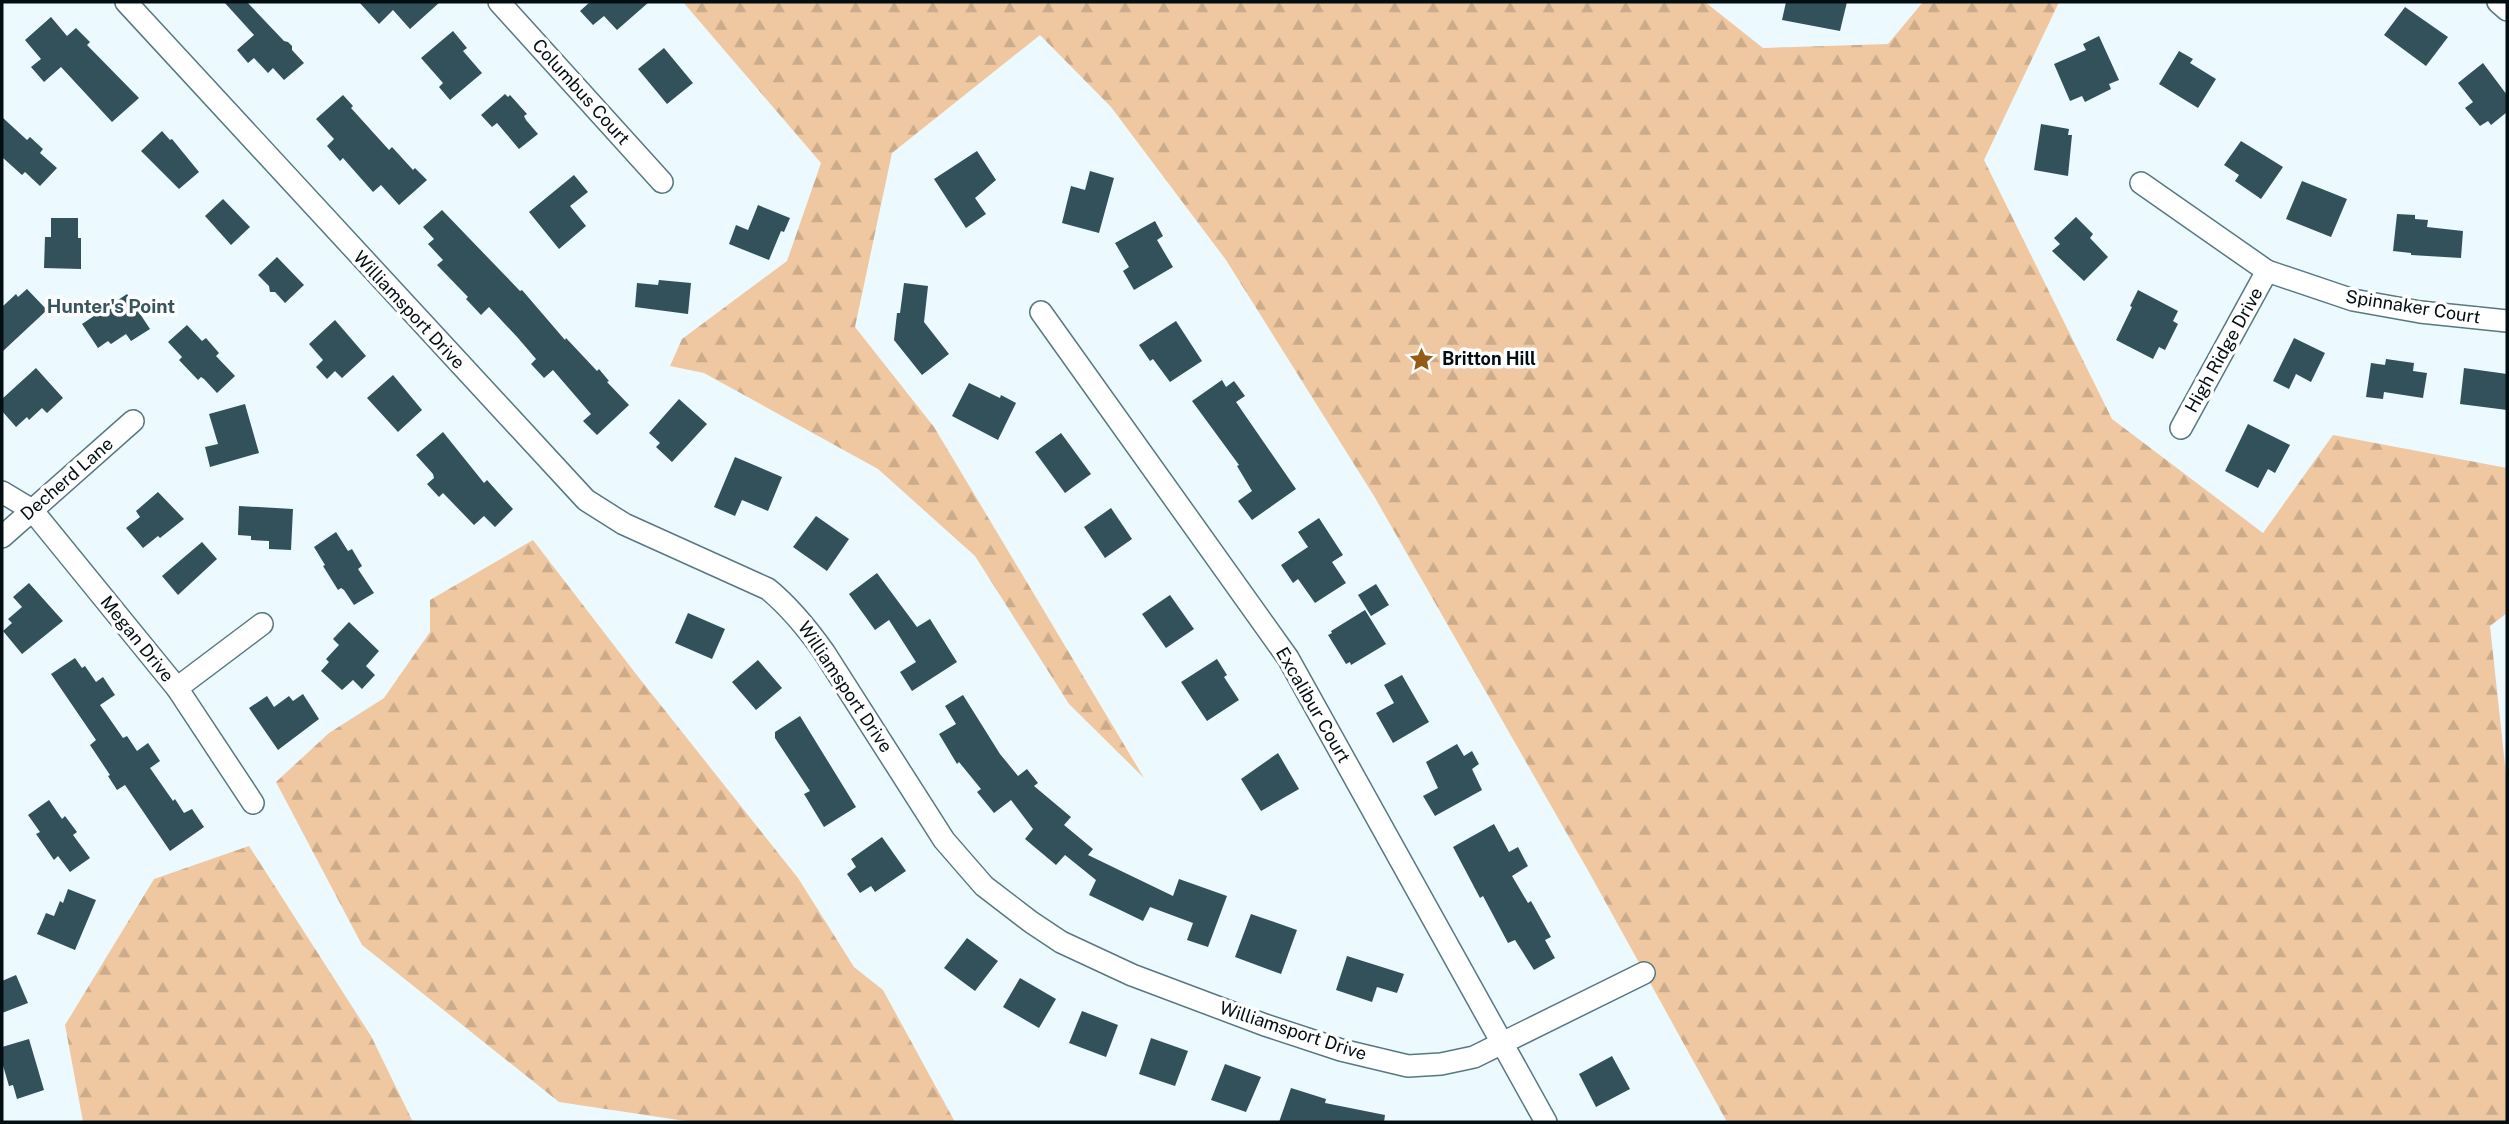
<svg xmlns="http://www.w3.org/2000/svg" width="2509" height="1124" font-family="'Public Sans',sans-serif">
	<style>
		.forest { fill: url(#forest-firs) }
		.building { fill: #32515b }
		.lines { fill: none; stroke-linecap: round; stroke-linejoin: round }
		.minor-casing { stroke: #577882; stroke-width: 24 }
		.minor { stroke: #fff; stroke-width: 21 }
		.labels { text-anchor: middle; stroke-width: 7; stroke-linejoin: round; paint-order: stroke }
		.street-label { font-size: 18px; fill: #030e12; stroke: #fff }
		.poi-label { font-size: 18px; font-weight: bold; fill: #030e12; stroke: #fff; text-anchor: start }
		.neighbourhood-label { font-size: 19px; font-weight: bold; fill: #35555f; stroke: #fff }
	</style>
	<defs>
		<pattern id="forest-firs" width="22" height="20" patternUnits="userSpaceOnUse" patternTransform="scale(1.75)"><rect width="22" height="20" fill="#efc8a1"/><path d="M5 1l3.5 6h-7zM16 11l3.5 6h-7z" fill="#cbab8a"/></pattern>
	</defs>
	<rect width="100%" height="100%" fill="#ecfaff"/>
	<!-- forest -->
	<g class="forest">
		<path d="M683 2H1705L1763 48 1888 44 1923 2H2059L1984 160 2112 419 2263 533 2333 435 2507 468V613L2490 626 2507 783V1122H1727L1590 874 1374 496 1226 260 1111 107 1040 35 892 153 855 327 934 427 1144 778 1069 704 975 556 878 469 704 373 670 366 682 339 787 261 821 163Z"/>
		<path d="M533 540 636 674 798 878 854 967 883 990 955 1122H692L559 1102 362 945 276 782 329 733 384 698 430 632V600Z"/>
		<path d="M249 846 371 1036 413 1122H83L65 1025 154 879Z"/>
	</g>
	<!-- building -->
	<g class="building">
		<path d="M224 2H247L284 41 288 42 292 46V50L304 63 284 80 273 68 268 73 254 58 248 63 237 50 254 35Z"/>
		<path d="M359 2H440L410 29 393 10 379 24Z"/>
		<path d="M590 2H649L617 30 604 16 593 25 580 11Z"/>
		<path d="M1786 2H1847L1840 31 1782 20Z"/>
		<path d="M2405 7 2448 37 2426 66 2384 35Z"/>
		<path d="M51 17 67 36 76 28 90 42 87 45 139 98 112 122 61 67 44 82 31 67 41 59 25 40Z"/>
		<path d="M453 31 467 48 463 51 482 73 450 100 439 87 443 83 421 58Z"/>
		<path d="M2099 36 2119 80 2109 84 2111 89 2085 102 2082 96 2070 101 2054 64 2086 50 2083 44Z"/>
		<path d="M664 48 693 83 667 104 638 69Z"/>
		<path d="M2179 51 2193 59 2190 63 2216 79 2198 108 2159 84Z"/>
		<path d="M2483 63 2507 95V112L2491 125 2488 121 2480 126 2465 108 2473 102 2458 83Z"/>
		<path d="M505 94 508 97 510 95 527 114 524 116 526 120 538 134 519 149 497 123 492 127 481 115Z"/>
		<path d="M343 95 353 106 351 108 389 150 392 147 413 170 415 168 427 180 399 205 381 185 373 192 343 158 340 161 327 146 334 139 316 119Z"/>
		<path d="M2 117 27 140 30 137 43 149 40 153 57 168 40 186 25 172 22 175 2 157Z"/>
		<path d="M2041 124 2069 129 2068 135H2072L2068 176 2034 170Z"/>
		<path d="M162 131 170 140 172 139 199 172 179 189 141 151Z"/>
		<path d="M2241 141 2283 167 2261 199 2235 181 2239 175 2224 165Z"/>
		<path d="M977 151 996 180 975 198 986 214 966 228 934 179Z"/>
		<path d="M1090 171 1114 178 1099 233 1062 223 1071 186 1085 190Z"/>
		<path d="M574 175 588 192 570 206 586 226 559 249 529 212Z"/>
		<path d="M2302 181 2347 199 2331 237 2286 219Z"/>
		<path d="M223 199 250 227 231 245 205 216Z"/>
		<path d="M758 205 790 218 784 232 781 231 769 260 729 244 736 225 748 230Z"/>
		<path d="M442 210 520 291 522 290 565 340 566 338 597 371 599 369 609 381 607 382 629 405 597 435 583 421 591 414 553 370 544 378 531 364 536 359 518 338 489 307 481 315 466 299 468 297 437 265 443 260 428 244 434 239 423 227Z"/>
		<path d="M2397 214 2415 215V219L2428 220 2427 227 2463 231 2461 258 2411 255V253L2393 251Z"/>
		<path d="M2076 217 2093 234 2090 238 2108 257 2084 281 2052 251 2060 244 2054 238Z"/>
		<path d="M51 218H78V238H81V269L44 268 45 237H51Z"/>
		<path d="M1155 221 1163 236 1157 240 1173 267 1134 290 1123 271 1129 267 1115 243Z"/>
		<path d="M277 257 304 285 285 303 275 292H270L269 286 258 275Z"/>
		<path d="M659 280 691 283 688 314 635 307 637 283 658 285Z"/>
		<path d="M904 283 928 286 924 322 949 354 922 375 894 340 897 313H900Z"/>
		<path d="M27 289 47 310 2 352V307L16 294 18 297Z"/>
		<path d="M2138 290 2178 311 2173 321 2178 324 2165 350 2159 347 2153 359 2116 340 2132 307 2130 306Z"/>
		<path d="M127 294 150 329 131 341 126 334 111 344 108 341 98 348 82 324Z"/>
		<path d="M335 320 366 356 342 378 335 371 327 379 316 367 323 360 309 344Z"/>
		<path d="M1176 321 1202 361 1170 382 1153 359 1150 361 1139 345Z"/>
		<path d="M187 325 202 341 206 338 219 353 216 356 235 376 217 393 204 379 201 377 198 380 179 360 182 357 168 342Z"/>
		<path d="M2294 338 2325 353 2311 382 2296 374 2289 389 2273 381Z"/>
		<path d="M2386 359 2414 363 2413 371 2427 373 2423 398 2384 392 2383 399 2366 397 2371 363 2385 365Z"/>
		<path d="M36 368 63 398 47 413 42 408 29 420 27 417 16 427 2 411V399Z"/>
		<path d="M2464 368 2507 374V410L2460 404Z"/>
		<path d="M393 375 422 410 398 432 367 398Z"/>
		<path d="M1222 380 1226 387 1234 381 1245 396 1236 402 1296 489 1252 520 1238 501 1252 491 1237 466 1239 465 1192 401Z"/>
		<path d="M969 383 1000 398 1001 395 1016 403 998 440 952 416Z"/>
		<path d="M679 399 707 424 672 462 656 447 660 443 649 433Z"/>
		<path d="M245 404 259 453 210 467 205 447 218 444 209 414Z"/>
		<path d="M2248 424 2290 445 2275 473 2268 469 2258 488 2225 471Z"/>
		<path d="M443 432 484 483 487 480 513 509 495 527 484 516 474 525 443 493 439 497 427 484 434 478 433 474 416 455Z"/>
		<path d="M1061 433 1091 474 1065 493 1035 452Z"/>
		<path d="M735 457 782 477 768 511 742 500 735 516 714 507Z"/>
		<path d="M158 492 184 519 160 538 158 536 143 548 126 528 140 517 136 511Z"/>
		<path d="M239 506 293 509 291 550 269 549V541L251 540V536L238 535Z"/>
		<path d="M1111 508 1132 539 1105 558 1084 527Z"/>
		<path d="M816 516 849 539 827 571 793 547Z"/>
		<path d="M1319 518 1343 555 1332 562 1346 583 1315 603 1298 579 1293 583 1281 565 1308 547 1298 532Z"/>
		<path d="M336 532 348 551 352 549 362 566 358 569 374 593 354 605 344 590 341 588 338 590 323 566 325 565 314 547Z"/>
		<path d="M202 542 217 559 178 595 162 576Z"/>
		<path d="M877 573 917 627 930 619 957 662 912 691 900 672 916 662 889 620 875 630 849 594Z"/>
		<path d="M29 583 63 621 22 654 3 631 12 623 8 619 22 607 13 597Z"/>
		<path d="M1376 584 1389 605 1371 616 1358 595Z"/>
		<path d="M1170 595 1194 629 1166 648 1142 614Z"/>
		<path d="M1365 610 1386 644 1351 665 1350 662 1346 664 1328 635 1332 633 1331 631Z"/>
		<path d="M688 613 725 629 712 659 675 643Z"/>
		<path d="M349 622 379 651 366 666 375 675 362 689 353 680 342 690 321 671 329 662 326 659 339 645 333 639Z"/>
		<path d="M75 658 82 668 85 666 96 682 103 677 115 695 100 705 123 738 127 736 137 751 148 743 160 761 150 768 173 801 175 799 184 813 192 809 204 827 170 851 125 785 117 790 108 776 110 775 90 745 96 740 51 674Z"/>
		<path d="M1217 659 1227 675 1224 677 1239 700 1207 721 1181 682Z"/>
		<path d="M758 660 782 688 756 710 732 682Z"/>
		<path d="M1402 675 1429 722 1393 743 1376 713 1394 703 1384 685Z"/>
		<path d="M303 694 319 719 278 750 249 708 267 696 274 707 289 696 293 701Z"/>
		<path d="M963 695 1000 754 1018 776 1027 769 1038 783 1034 786 1071 817 1064 825 1093 849 1088 855 1173 896 1179 879 1227 896 1208 947 1187 940 1193 923 1150 907 1143 921 1089 895 1096 880 1065 855 1056 865 1025 839 1033 829 1011 800 994 813 977 792 981 789 959 762 957 764 939 734 956 724 945 706Z"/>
		<path d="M800 716 856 807 824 827 804 794 810 791 775 738V732Z"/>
		<path d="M1457 744 1464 756 1472 751 1479 764 1472 769 1482 790 1435 816 1423 796 1438 788 1426 762Z"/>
		<path d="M1278 753 1299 789 1261 811 1241 779Z"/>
		<path d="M49 800 62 819 65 816 77 832 73 835 90 858 70 872 58 856 54 860 36 834 40 832 28 815Z"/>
		<path d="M1494 824 1509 852 1518 847 1528 866 1512 876 1528 903 1531 901 1551 937 1545 940 1555 958 1534 970 1515 940 1508 943 1483 896 1480 898 1453 847Z"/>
		<path d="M882 837 906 871 875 892 871 886 860 893 847 874 856 867 851 859Z"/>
		<path d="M68 889 96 900 75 950 37 934 46 913 54 916 60 901 63 903Z"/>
		<path d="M1251 914 1297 930 1281 974 1235 957Z"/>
		<path d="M967 938 998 961 975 991 944 968Z"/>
		<path d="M1347 956 1404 974 1397 993 1377 987 1372 1002 1336 990Z"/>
		<path d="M16 975 28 1003 2 1013V981Z"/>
		<path d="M1020 978 1056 999 1039 1028 1003 1007Z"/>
		<path d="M1082 1011 1118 1025 1106 1057 1069 1043Z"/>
		<path d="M1151 1038 1188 1051 1175 1086 1139 1074Z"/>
		<path d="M29 1039 44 1090 17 1099 13 1085 9 1086 2 1062V1047Z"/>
		<path d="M1612 1056 1630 1089 1596 1107 1579 1074Z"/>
		<path d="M1225 1064 1261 1077 1246 1112 1211 1100Z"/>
		<path d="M1291 1088 1326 1099 1325 1103 1385 1115 1384 1122H1279Z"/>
	</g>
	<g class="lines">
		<defs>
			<g id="minor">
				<path d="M126 2 586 500 624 524 768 589C791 608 807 628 824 652L944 840 984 886 1031 922 1061 942 1132 975 1265 1025 1341 1050 1408 1066 1441 1064 1474 1057 1644 973"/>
				<path d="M499 2 662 182"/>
				<path d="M2498 2 2507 10"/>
				<path d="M2141 183 2267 271 2353 300 2420 312 2507 321"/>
				<path d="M1041 312 1288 658 1546 1122"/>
				<path d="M2181 428 2267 271"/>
				<path d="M2 492 32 510 177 688 253 803"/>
				<path d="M2 537 133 421"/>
				<path d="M177 688 262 624"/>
			</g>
		</defs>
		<!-- minor casing -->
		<use href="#minor" class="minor-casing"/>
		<!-- minor -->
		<use href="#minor" class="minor"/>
	</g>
	<!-- icons -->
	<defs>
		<symbol id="sight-bare" viewBox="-9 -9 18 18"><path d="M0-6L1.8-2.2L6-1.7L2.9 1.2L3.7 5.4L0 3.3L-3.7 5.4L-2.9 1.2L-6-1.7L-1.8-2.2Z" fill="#935b15" stroke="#fff" stroke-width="2.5" paint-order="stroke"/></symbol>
	</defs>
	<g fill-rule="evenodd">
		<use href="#sight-bare" x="1404" y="342" width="35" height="35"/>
	</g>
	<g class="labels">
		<!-- street labels -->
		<g class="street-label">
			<text transform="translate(581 92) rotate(48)" y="6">Columbus Court</text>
			<text transform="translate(2413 307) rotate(9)" y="6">Spinnaker Court</text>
			<text transform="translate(409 310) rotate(47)" y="6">Williamsport Drive</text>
			<text transform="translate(2224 350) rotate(-61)" y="6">High Ridge Drive</text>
			<text transform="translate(67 479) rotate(-41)" y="6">Decherd Lane</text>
			<text transform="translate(137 639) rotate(51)" y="6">Megan Drive</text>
			<text transform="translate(845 687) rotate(56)" y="6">Williamsport Drive</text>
			<text transform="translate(1313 705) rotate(60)" y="6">Excalibur Court</text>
			<text transform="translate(1293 1031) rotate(18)" y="6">Williamsport Drive</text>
		</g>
		<!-- poi labels -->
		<g class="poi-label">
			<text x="1442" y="365">Britton Hill</text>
		</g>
		<!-- neighbourhood labels -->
		<g class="neighbourhood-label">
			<text x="111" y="313">Hunter's Point</text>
		</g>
	</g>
	<!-- border -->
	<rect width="2509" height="1124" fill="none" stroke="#030e12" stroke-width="7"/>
</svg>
